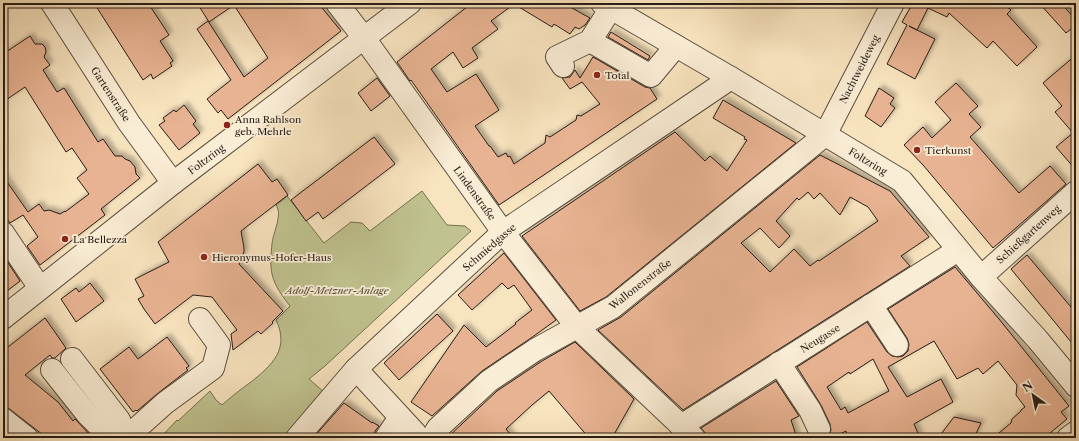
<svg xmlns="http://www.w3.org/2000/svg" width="1079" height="441" font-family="'Libre Caslon Text',serif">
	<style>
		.green { fill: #c0c390; stroke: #747052 }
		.building { fill: #e8b392; stroke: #271c15; fill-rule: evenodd; filter: url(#shadow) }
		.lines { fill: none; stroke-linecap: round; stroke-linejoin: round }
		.minor-casing { stroke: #5b4e40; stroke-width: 24 }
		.minor { stroke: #faedd5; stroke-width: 22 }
		.poi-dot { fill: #8f2418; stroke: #faedd5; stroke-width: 1.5 }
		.labels { text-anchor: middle; stroke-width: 3.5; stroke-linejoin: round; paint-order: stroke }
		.street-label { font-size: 10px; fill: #271c15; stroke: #faedd5 }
		.poi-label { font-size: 10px; fill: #271c15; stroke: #faedd5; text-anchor: start }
		.park-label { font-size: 10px; font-style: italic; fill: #554e3a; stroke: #faedd5 }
	</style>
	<defs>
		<filter id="shadow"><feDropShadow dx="3.5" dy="-3.5" stdDeviation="2" flood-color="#0004"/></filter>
	</defs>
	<rect width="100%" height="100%" fill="#f8e4bf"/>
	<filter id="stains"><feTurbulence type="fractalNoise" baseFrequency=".005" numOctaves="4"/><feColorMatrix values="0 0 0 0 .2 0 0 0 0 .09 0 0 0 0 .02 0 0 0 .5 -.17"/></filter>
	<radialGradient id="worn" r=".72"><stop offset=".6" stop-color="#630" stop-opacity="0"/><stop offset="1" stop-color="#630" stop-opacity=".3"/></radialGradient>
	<!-- green -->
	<path class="green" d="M422 191 447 225 465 226 471 231 325 366 309 379 324 392 285 438H160L177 420 178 421 210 391 216 400 222 405C231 397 241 389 251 382 272 365 290 349 276 320L290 306C283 297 275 287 272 274 270 265 271 253 272 244 273 232 283 215 276 205L287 196 324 243 351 222 362 223 370 231Z"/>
	<!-- building -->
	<g class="building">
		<path d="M94 3H148L169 35 160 41 173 61 170 63 172 66 153 79 151 74 143 80Z"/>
		<path d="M197 3H318L341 31 228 119 221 110 218 113 207 99 231 80 197 29 208 21 244 77 268 58 234 5 209 22Z"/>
		<path d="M472 3H563L590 18 585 25 579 29 575 27 570 34 554 24 552 27 514 4 491 21 498 29 472 48 478 58 463 68 453 52 431 69 447 92 476 74 499 110 475 126 489 146H490L498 157 506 153 508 157 510 156 514 164 545 143 546 135 550 137 576 120 577 115 581 116 600 104 582 82 570 89 562 78 570 77 575 70 580 78 593 57 645 87 650 88 657 99 499 205 411 80 410 81 397 62Z"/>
		<path d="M913 3H1002L1011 10 1007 14 1037 47 1017 66 993 41 987 48 949 13 947 17 928 8 917 30 909 26 935 39 915 79 887 64 907 25 902 22Z"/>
		<path d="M1039 3H1061L1076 20V25L1066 33Z"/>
		<path d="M611 32 650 56 648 60 608 37Z"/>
		<path d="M30 36 35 44H42L45 47 46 52 44 57 50 65 43 70 57 92 64 88 98 142 103 139 115 156H122L125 159 130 161 135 167 136 174 140 178 101 209 105 215 40 265 27 246 38 237 23 215 10 223 3 213V176L28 212 39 204 44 211 49 210 60 214 65 211V212L89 194 77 178 87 170 72 148 66 152 25 87 3 102V54Z"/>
		<path d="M1076 55V170L1056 147 1073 133 1055 112 1062 106 1043 83Z"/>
		<path d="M377 78 390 96 371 111 358 93Z"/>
		<path d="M956 83 978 106 969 114 981 127 970 137 1019 193 1050 166 1066 184 993 248 923 165 904 145 923 127 932 138 951 120 935 102Z"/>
		<path d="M879 88 894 98 890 104 895 108 881 127 865 116Z"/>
		<path d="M723 100 796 143 606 297 580 311 522 236 675 132 705 161 710 156 727 171 747 140 744 139 745 137 713 118Z"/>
		<path d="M184 105 196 121 193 124 200 133 179 150 159 125 165 121 163 118 174 110 176 112Z"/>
		<path d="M374 137 395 164 323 219 318 212 306 221 291 200Z"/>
		<path d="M820 155 890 191 929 237 901 256 910 266 683 410 598 330 621 317ZM808 192 814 199 820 193 840 215 850 197 868 207 878 221 819 261 818 260 810 266 794 249 770 272 741 243 760 228 779 248 790 236 776 221 797 198 799 200Z"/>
		<path d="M258 164 272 182 277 179 288 195 241 231 244 248V252L239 264 283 311 272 322 273 323 261 334 258 331 233 350 231 334 237 330 212 297 193 295 155 324 144 309 138 299 144 296 135 279 169 262 158 242Z"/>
		<path d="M504 253 556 320 531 338 482 371 432 416 411 402 464 325 486 347 516 324 515 323 532 310 514 285 508 289 502 283 472 310 458 295Z"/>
		<path d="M3 255 20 281 3 294Z"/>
		<path d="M1027 255 1076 313V348L1011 269Z"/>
		<path d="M955 267 999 319 1069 406 1061 412 1067 419 1044 438H993L1011 423 1012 419 1021 411V410L1025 407 1016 395 1017 385 998 361 983 374 978 368 957 379 934 341 888 367 907 397 941 379 953 402 914 424 920 438H848L846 431 831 438 829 436 831 430 830 424 821 405 797 367 867 322 887 352 892 356 898 357 903 356 908 351 909 344 907 338 888 309ZM873 359 889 391 848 413 845 407 841 410 827 387 849 372 850 374Z"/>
		<path d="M90 283 104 301 76 322 61 299 76 288 79 292Z"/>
		<path d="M437 314 453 331 399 380 384 363Z"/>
		<path d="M45 318 66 348 55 358H52L50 355 25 375 58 402 73 421 75 419 93 438H47L3 404V351Z"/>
		<path d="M167 337 189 366 186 368 188 370 157 394 137 411 136 410 133 412 100 369 129 347 138 359Z"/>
		<path d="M575 342 634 399 612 438H589L549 391 532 405 506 429 513 438H447L497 391 542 361Z"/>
		<path d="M776 381 799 416 791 420 797 438H706V434L701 428Z"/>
		<path d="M344 403 372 423V422L379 426 375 431 374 438H313Z"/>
		<path d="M954 417 981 423 974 438H938Z"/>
	</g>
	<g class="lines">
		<defs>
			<g id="minor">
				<path d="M52 3 129 123 173 183"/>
				<path d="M337 3 364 38 503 232 577 327 694 438"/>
				<path d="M602 3 731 78 902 181 981 277 1038 340 1076 386"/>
				<path d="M590 41 651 76 676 46"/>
				<path d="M563 66 557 57 590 41 611 8"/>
				<path d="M3 233 40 288"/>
				<path d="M981 277 1076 192"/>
				<path d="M871 305 897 345"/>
				<path d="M3 318 173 183 410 3"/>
				<path d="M72 359 119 420 126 437"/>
				<path d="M779 363 810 410 819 429"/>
				<path d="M356 369 415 433 418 438"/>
				<path d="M52 370 87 414 111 438"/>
				<path d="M3 419 27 438"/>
				<path d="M681 426 958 250"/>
				<path d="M126 438 165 403 213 368 219 345 200 319"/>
				<path d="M297 438 356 369 503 232 731 78"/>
				<path d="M386 438 400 417"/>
				<path d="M432 438 438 428 489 381 535 350 613 307 825 135 893 3"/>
				<path d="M1068 438 1076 432"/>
			</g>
		</defs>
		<!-- minor casing -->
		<use href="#minor" class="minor-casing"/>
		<!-- minor -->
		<use href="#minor" class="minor"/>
	</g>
	<!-- markers -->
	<g class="poi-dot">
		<circle cx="597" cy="75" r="4"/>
		<circle cx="227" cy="125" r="4"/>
		<circle cx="917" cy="150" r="4"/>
		<circle cx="65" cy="239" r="4"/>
		<circle cx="204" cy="257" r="4"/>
	</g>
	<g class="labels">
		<!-- street labels -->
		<g class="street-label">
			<text transform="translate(859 69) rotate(-63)" y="4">Nachtweideweg</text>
			<text transform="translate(111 94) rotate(57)" y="4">Gartenstraße</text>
			<text transform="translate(206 159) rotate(-37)" y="4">Foltzring</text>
			<text transform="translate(868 161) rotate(31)" y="4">Foltzring</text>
			<text transform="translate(475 193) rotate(54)" y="4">Lindenstraße</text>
			<text transform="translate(1028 234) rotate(-42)" y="4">Schießgartenweg</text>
			<text transform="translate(489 247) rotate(-41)" y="4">Schmiedgasse</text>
			<text transform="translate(640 284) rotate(-38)" y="4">Wallonenstraße</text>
			<text transform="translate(820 338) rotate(-32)" y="4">Neugasse</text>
		</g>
		<!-- poi labels -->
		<g class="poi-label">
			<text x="605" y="79">Total</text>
			<text x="235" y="123">Anna Rahlson<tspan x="235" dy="12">geb. Mehrle</tspan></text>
			<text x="925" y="154">Tierkunst</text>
			<text x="73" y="243">La Bellezza</text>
			<text x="212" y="261">Hieronymus-Hofer-Haus</text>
		</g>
		<!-- park labels -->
		<g class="park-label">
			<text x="337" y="294">Adolf-Metzner-Anlage</text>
		</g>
	</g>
	<!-- margin -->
	<rect width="1079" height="441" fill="none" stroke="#f8e4bf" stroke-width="16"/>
	<rect x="4" y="4" width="1071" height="433" fill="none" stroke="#271c15" stroke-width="2"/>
	<rect x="8" y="8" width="1063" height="425" fill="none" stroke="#271c15"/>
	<!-- north arrow -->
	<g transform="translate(1033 395) rotate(327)" stroke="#faedd5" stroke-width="3" paint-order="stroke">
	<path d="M0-3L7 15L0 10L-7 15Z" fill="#271c15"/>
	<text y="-6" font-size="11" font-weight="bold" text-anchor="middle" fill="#271c15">N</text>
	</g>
	<rect width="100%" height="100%" filter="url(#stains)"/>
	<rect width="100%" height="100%" fill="url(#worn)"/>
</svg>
